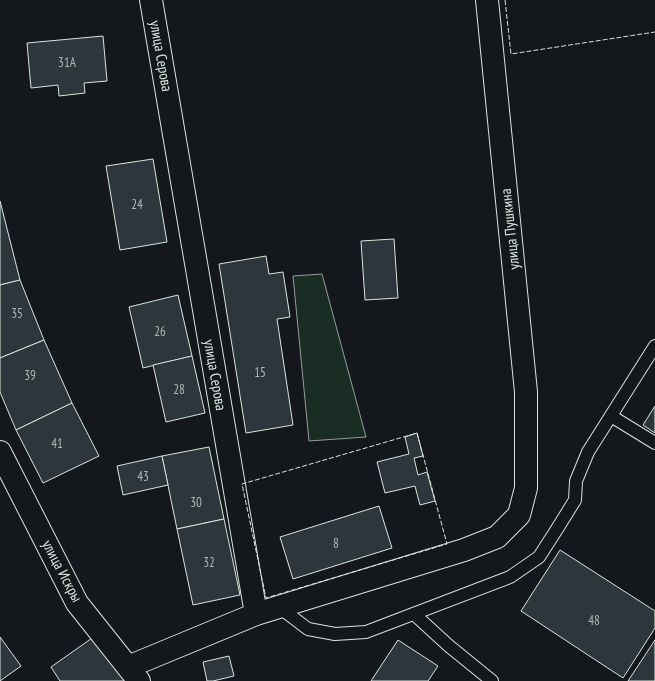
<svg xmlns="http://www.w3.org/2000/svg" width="655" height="681" font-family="'PT Sans Narrow',sans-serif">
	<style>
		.green { fill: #1a2d24; stroke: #939e99 }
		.building { fill: #2c363c; stroke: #d8e6dc }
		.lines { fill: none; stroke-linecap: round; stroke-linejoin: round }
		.lane-casing { stroke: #d8e6dc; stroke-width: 14 }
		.street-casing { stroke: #d8e6dc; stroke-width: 24 }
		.lane { stroke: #14181c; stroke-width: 12 }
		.street { stroke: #14181c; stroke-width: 22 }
		.fence { stroke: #d8e6dc; stroke-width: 1; stroke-dasharray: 5 2; stroke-linecap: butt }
		.labels { text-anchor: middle; stroke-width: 3; stroke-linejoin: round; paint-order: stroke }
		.number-label { font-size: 13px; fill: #adbab4 }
		.street-label { font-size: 15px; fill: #d8e6dc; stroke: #14181c }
	</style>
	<rect width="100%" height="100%" fill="#14181c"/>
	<!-- green -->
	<path class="green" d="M322 274 366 437 309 441 293 276Z"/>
	<!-- building -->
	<g class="building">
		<path d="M103 36 107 81 84 83 85 93 59 96 58 85 31 88 27 43Z"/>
		<path d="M153 159 167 242 120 250 106 166Z"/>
		<path d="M0 201 20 280 0 285Z"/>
		<path d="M394 239 398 298 365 300 361 241Z"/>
		<path d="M266 256 269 274 283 272 290 317 277 319 293 425 246 433 219 264Z"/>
		<path d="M20 280 44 340 0 358V285Z"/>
		<path d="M178 295 192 356 143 368 129 307Z"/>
		<path d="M44 340 72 403 16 430 0 392V358Z"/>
		<path d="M192 356 205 413 166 422 153 365Z"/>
		<path d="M72 403 99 456 43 483 16 430Z"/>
		<path d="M655 406V433L643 425Z"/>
		<path d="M417 433 423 456 414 458 418 475 427 472 435 501 420 505 415 486 385 493 377 462 409 454 405 437Z"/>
		<path d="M209 447 224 519 177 529 162 456Z"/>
		<path d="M162 456 168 485 123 495 117 466Z"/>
		<path d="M379 506 392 548 293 579 280 537Z"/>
		<path d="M224 519 240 595 193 605 177 529Z"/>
		<path d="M560 550 655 611V628L623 678 521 611Z"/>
		<path d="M95 636 126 681H60L51 667Z"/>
		<path d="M0 637 21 666 0 681Z"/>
		<path d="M398 640 438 666 428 681H371Z"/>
		<path d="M655 640V681H628Z"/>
		<path d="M229 656 234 676 213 681H207L203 662Z"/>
	</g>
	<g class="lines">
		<defs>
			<g id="lane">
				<path d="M611 416 655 443"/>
				<path d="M279 607 308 629 335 634 366 632 510 577 539 557 557 529 575 500 576 481 588 452 655 346"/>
				<path d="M414 614 449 646 492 681"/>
			</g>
			<g id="street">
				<path d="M0 452 77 603 139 681"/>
				<path d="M256 614 464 550 497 537 519 515 526 488V392L487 0"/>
				<path d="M128 667 256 614 151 0"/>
			</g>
		</defs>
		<!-- lane casing -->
		<use href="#lane" class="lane-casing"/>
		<!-- street casing -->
		<use href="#street" class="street-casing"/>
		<!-- lane -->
		<use href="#lane" class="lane"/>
		<!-- street -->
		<use href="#street" class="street"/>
		<!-- fence -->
		<g class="fence">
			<path d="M505 0 511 54 655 32"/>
			<path d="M417 433 447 544 266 598 242 484Z"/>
		</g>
	</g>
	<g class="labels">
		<!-- number labels -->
		<g class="number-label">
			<text x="67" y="67">31А</text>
			<text x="137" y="209">24</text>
			<text x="17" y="318">35</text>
			<text x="160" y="336">26</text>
			<text x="260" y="377">15</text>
			<text x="30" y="380">39</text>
			<text x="179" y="394">28</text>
			<text x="57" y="448">41</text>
			<text x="143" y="481">43</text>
			<text x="196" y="507">30</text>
			<text x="336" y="548">8</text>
			<text x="209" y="567">32</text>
			<text x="594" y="625">48</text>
		</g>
		<!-- street labels -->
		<g class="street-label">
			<text transform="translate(161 56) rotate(80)" y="5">улица Серова</text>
			<text transform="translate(510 229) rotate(-96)" y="5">улица Пушкина</text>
			<text transform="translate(215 375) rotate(80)" y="5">улица Серова</text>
			<text transform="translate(62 571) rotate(62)" y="5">улица Искры</text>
		</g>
	</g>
</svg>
